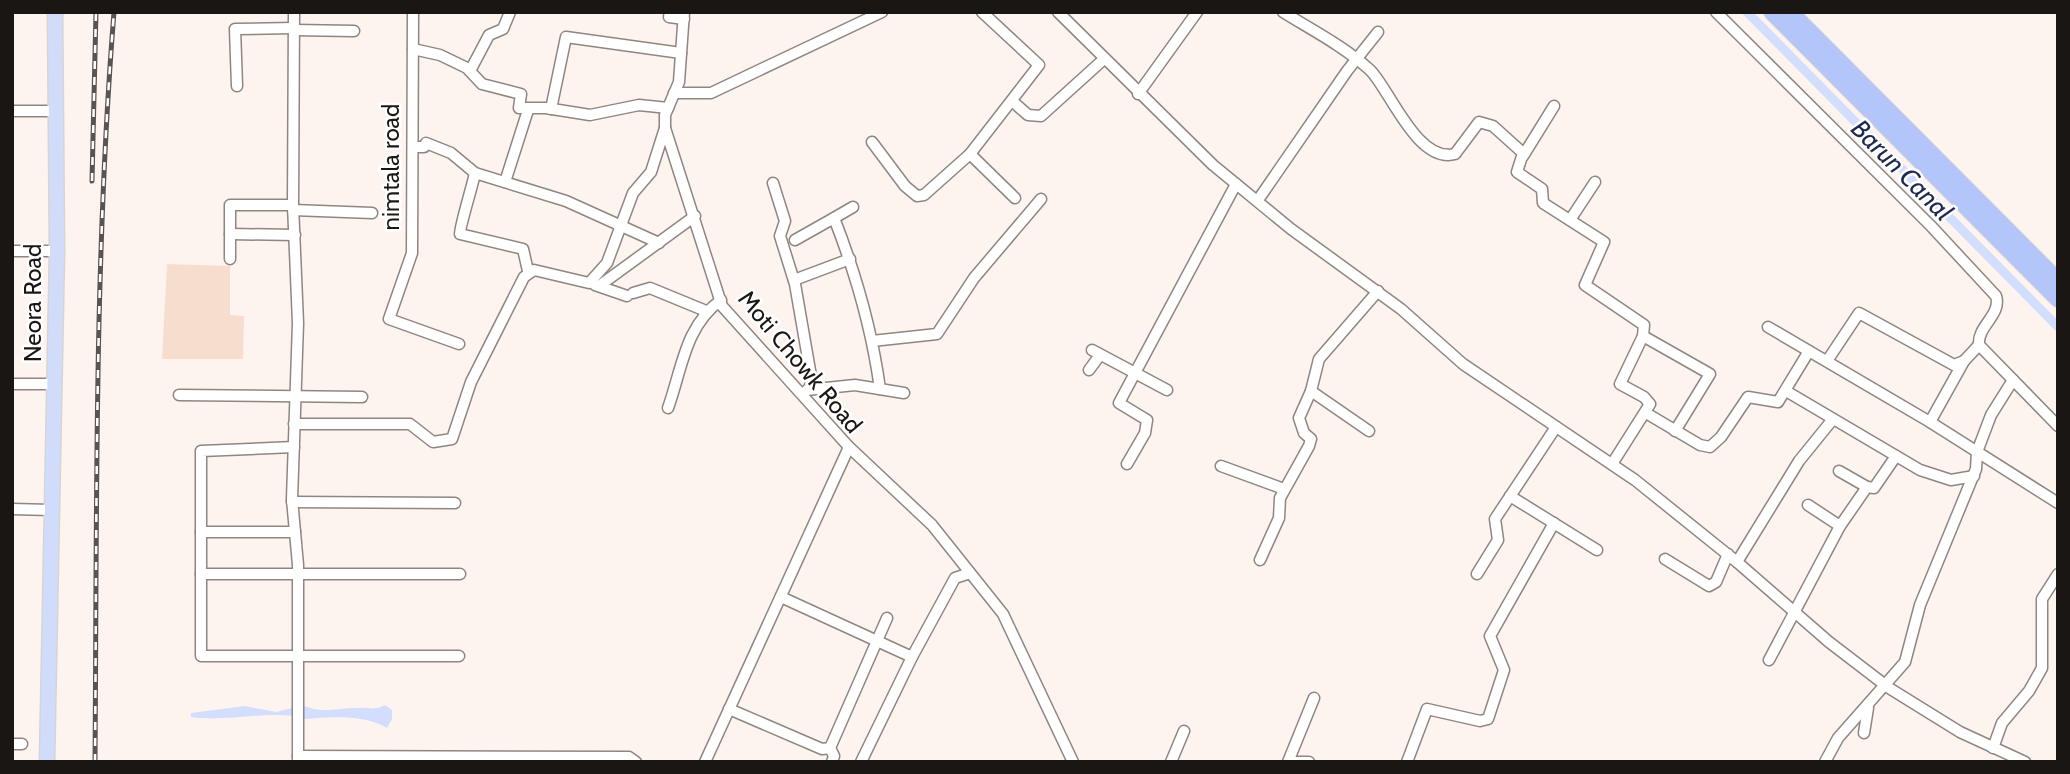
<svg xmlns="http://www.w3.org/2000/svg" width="2070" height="774" font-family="Cabin,sans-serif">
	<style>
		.green { fill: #f7ddce }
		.water { fill: #d3defe }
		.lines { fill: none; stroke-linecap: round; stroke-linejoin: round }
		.canal { stroke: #d3defe; stroke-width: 9 }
		.minor-casing { stroke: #8f8681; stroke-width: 13 }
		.major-casing { stroke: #d6d5d5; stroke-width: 17 }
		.highway-casing { stroke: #d6d5d5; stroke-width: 18 }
		.minor { stroke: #fff; stroke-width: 10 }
		.major { stroke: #d1dcfb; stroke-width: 14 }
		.highway { stroke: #b3c5f9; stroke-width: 16 }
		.rail-casing { stroke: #595452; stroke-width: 5 }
		.rail { stroke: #fff; stroke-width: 2.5; stroke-dasharray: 8; stroke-linecap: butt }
		.labels { text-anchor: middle; stroke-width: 5; stroke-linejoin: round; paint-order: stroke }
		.street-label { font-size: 24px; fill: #191614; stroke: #fff }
		.water-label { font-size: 26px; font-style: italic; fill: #1e2952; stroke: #fff }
	</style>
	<rect width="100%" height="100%" fill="#fef4ef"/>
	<!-- green -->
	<path class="green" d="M167 264 230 266V315L244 316 243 359H162Z"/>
	<!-- water -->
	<g class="water">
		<path d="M385 705 392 710V719L387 728C363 714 332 717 304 719V706C327 714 334 708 356 708 369 707 373 711 385 705Z"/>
		<path d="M245 706 276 712 292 708 293 716C259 712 225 722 191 717V713Z"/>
	</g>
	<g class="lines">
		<!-- canal -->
		<path class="canal" d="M1747 12 2058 327"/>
		<defs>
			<g id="minor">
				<path d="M294 12 293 205 298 323 292 499 298 565V762"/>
				<path d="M413 12 412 253 389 319 459 344"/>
				<path d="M670 12 669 17 684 19"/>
				<path d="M684 12 679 82 665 115V128L722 306 849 447 705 762"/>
				<path d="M1058 12 1213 165 1291 229 1401 309 1463 364 1635 480 1737 562 1829 642 1889 688 1960 732 2025 762"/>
				<path d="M1283 12C1312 30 1345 47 1370 70 1389 88 1417 164 1455 154L1479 122 1493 126 1523 153 1517 172 1542 189 1543 203 1604 242 1585 285 1644 325 1643 336 1620 384 1644 397 1650 404 1612 464"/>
				<path d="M1716 12 1931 226 1996 296C2002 315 1977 326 1979 345L2058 426"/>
				<path d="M294 30 354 31"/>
				<path d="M413 49 440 55 467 68 482 84 521 94 519 108H546L590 115 639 105 668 108"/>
				<path d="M470 71 489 35 503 29 510 12"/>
				<path d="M237 86 235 29 294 28"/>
				<path d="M674 93H711L882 12"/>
				<path d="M1138 94 1197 12"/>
				<path d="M1012 101 1028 115 1041 116 1104 59"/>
				<path d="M551 109 566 37 681 53"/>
				<path d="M12 111H55"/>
				<path d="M872 142 905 186 917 196 924 195 970 154 1015 198"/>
				<path d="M413 147H424L426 143 451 153 475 173 566 201 659 243"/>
				<path d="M970 154 1039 65 982 12"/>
				<path d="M1523 156 1554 106"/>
				<path d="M475 173C473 184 459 229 460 234L523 249 528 271"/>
				<path d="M505 182 528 110"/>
				<path d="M773 183 785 221 780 236 795 284 811 376 810 389"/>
				<path d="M1258 200 1347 71 1378 32"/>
				<path d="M293 210 372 213"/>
				<path d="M834 218 853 207"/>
				<path d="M1570 220 1595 182"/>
				<path d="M230 234 295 235"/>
				<path d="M795 240 834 218C856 274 872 330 880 389"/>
				<path d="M12 251H57"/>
				<path d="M230 259V205H293"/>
				<path d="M794 280 850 259"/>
				<path d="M595 285 627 296"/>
				<path d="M599 286 695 216"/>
				<path d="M633 293 650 288 706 311"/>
				<path d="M1768 327 1930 422 2058 503"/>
				<path d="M1643 336 1710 374 1675 431"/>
				<path d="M872 341 937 334 974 278 1041 199"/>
				<path d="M1092 350 1167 390"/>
				<path d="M1827 361 1859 313 1954 365 1964 361 1979 345"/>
				<path d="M1089 370 1100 355"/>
				<path d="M12 384H55"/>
				<path d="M807 390 855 385 904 393"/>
				<path d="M1311 391 1369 431"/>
				<path d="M1786 391 1920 470 1951 480 1974 476"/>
				<path d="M179 395 362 397"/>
				<path d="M668 408C682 369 685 326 721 300"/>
				<path d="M1646 413 1700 445 1710 447 1721 437 1748 397 1778 402 1809 351"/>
				<path d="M1930 422 1964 361"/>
				<path d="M294 424H410L433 442 452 439 471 382 524 277 534 270 589 283 607 263 633 193 651 172 665 128"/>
				<path d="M294 447 201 451V656H459"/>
				<path d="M849 447 932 525 1003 614 1073 762"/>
				<path d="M1127 464 1145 433 1147 420 1119 403 1236 184"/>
				<path d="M1221 466 1284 489"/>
				<path d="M1839 471 1867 487"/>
				<path d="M1510 496 1597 550"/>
				<path d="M292 502 455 503"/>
				<path d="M1808 505 1840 526 1867 487 1874 488 1896 456"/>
				<path d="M12 509 51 510"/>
				<path d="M201 532H295"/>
				<path d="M1665 559 1709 586 1716 582 1728 554"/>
				<path d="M1260 560 1279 518 1280 498 1309 446 1311 439 1304 433 1299 418 1311 391 1319 359 1378 291"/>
				<path d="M1737 562 1799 461 1833 419"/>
				<path d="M201 574H460"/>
				<path d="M1477 574 1498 540 1495 519 1556 427"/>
				<path d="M781 597 912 657 955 578 970 573"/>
				<path d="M1769 660 1840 526"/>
				<path d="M729 709 822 749 830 748 887 618"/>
				<path d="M1864 733 1868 708"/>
				<path d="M12 744H22"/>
				<path d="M830 748 834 756 832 762"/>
				<path d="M1993 748 2002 723 2029 691 2042 668V599L2058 574"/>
				<path d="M298 756 629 757 636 762"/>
				<path d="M861 762 912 657"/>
				<path d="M1171 762 1184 731"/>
				<path d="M1288 762 1314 698"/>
				<path d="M1291 762H1309"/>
				<path d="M1407 762 1427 709 1480 721 1488 719 1504 670 1490 636 1554 523"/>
				<path d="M1825 762 1838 738 1905 662 1920 605 1976 469 1977 452 1991 415 2013 380"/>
			</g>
			<path id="major" d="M47 762 57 251 55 12"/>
			<g id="highway">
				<path d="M1772 12 2058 299"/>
				<path d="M1790 12 2058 281"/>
			</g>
		</defs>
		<!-- minor casing -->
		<use href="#minor" class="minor-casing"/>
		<!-- major casing -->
		<use href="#major" class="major-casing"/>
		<!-- highway casing -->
		<use href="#highway" class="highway-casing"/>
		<!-- minor -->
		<use href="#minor" class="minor"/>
		<!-- major -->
		<use href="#major" class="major"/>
		<!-- highway -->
		<use href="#highway" class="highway"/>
		<defs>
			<g id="rail">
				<path d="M92 181 96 12"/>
				<path d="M95 762C97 511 94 262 114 12"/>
			</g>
		</defs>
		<!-- rail casing -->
		<use href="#rail" class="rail-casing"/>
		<!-- rail -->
		<use href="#rail" class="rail"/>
	</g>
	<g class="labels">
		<!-- street labels -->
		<g class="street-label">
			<text transform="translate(391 167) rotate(-90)" y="8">nimtala road</text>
			<text transform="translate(33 303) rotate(-90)" y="8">Neora Road</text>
			<text transform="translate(800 362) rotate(50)" y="8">Moti Chowk Road</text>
		</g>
		<!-- water labels -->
		<g class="water-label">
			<text transform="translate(1902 170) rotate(45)" y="9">Barun Canal</text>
		</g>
	</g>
	<!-- border -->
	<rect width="2070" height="774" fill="none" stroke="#191614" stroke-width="28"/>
</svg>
